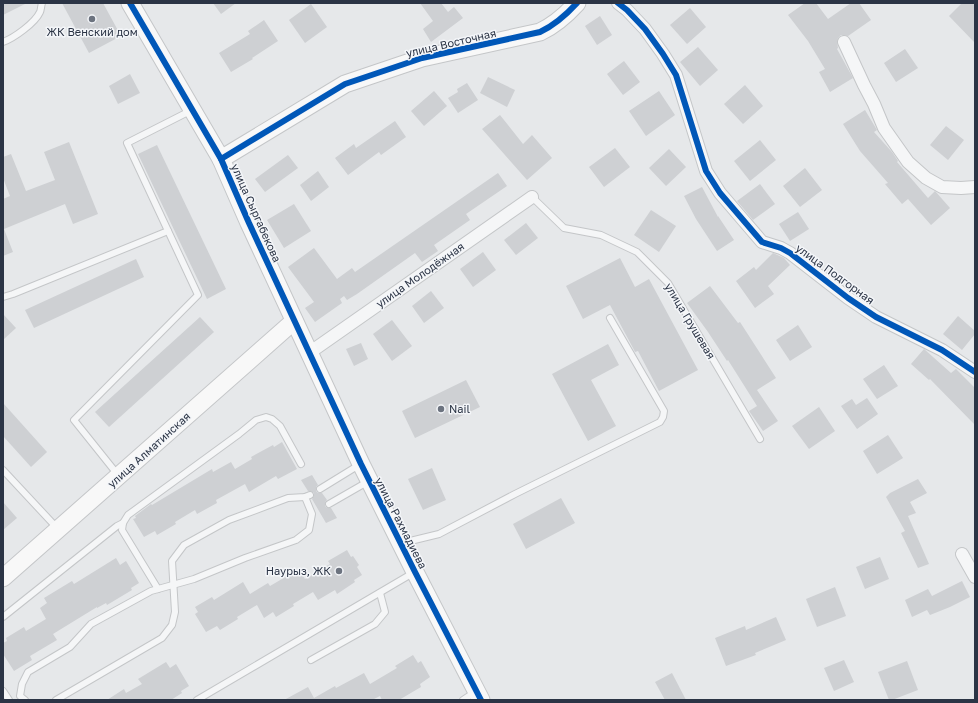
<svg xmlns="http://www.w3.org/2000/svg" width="978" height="703" font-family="'Golos Text',sans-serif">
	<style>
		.building { fill: #ced0d3 }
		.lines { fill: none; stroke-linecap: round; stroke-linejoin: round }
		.lane-casing { stroke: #c4c6c8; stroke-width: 8 }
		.street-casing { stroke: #c4c6c8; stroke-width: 14 }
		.secondary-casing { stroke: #c4c6c8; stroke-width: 19 }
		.lane { stroke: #f5f6f7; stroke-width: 6 }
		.street { stroke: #f5f6f7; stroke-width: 12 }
		.secondary { stroke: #f8f8f8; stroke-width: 17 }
		.cycleway-casing { stroke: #f4f6f9; stroke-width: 8 }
		.cycleway { stroke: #0057b8; stroke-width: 6 }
		.poi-dot { fill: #6c737f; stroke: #f4f6f9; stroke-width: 1.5 }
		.labels { text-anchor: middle; stroke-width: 3; stroke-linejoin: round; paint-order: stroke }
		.poi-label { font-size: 11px; fill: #2b3445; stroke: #f4f6f9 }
		.street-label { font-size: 11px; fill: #2b3445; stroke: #f4f6f9 }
	</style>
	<rect width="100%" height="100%" fill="#e6e8ea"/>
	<!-- building -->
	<g class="building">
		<path d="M3 3H27L3 15Z"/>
		<path d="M62 3H103L121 36 89 53Z"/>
		<path d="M213 3H236L221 14Z"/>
		<path d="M420 3H441L448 12 454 7 463 18 431 42 423 29 433 21Z"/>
		<path d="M805 3H816L828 19 851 3H859L871 20 848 36 841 35 838 38 837 42 838 48 837 49 853 78 830 92 819 72 825 69 808 41 788 15Z"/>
		<path d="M962 3H975V43L949 16Z"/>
		<path d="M311 4 327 27 305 43 289 20Z"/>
		<path d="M690 8 706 27 687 44 670 25Z"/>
		<path d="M600 16 612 35 597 45 585 26Z"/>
		<path d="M264 20 278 41 252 58 253 59 231 72 219 53 250 34 248 31Z"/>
		<path d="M698 47 718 70 700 86 680 62Z"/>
		<path d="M905 49 918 68 896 82 884 63Z"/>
		<path d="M624 61 640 82 623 95 607 74Z"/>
		<path d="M130 74 140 93 118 104 109 86Z"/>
		<path d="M488 77 515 90 507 107 480 93Z"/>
		<path d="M467 83 478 100 458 113 448 98 458 92 457 89Z"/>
		<path d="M745 85 763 106 743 124 724 104Z"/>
		<path d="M434 91 447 106 424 126 411 111Z"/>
		<path d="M659 91 675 115 646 136 629 111Z"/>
		<path d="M865 110 877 130 874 132 892 152 898 161 897 162 928 198 935 191 950 208 931 225 908 199 902 204 885 184 888 183 860 151 843 124Z"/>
		<path d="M500 115 523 144 532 135 552 158 527 180 482 129Z"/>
		<path d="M395 121 406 137 381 155 379 152 348 175 335 158 354 144 356 148Z"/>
		<path d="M946 126 964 140 948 160 930 145Z"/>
		<path d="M760 140 776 160 750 181 734 161Z"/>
		<path d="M69 142 98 214 73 224 65 204 4 229 13 252 3 256V199L10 196 3 178V157L11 154 26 191 55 180 44 152Z"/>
		<path d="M157 145 226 289 207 299 138 154Z"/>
		<path d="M615 148 630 167 604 187 589 167Z"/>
		<path d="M669 149 686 167 666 186 649 168Z"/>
		<path d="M288 155 298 168 265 192 255 179Z"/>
		<path d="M805 168 822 190 800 207 783 186Z"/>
		<path d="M318 171 329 187 311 201 300 185Z"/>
		<path d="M498 173 507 186 466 214 470 220 434 245 438 251 422 262 415 253 357 294 347 300 344 296 340 299 342 303 315 322 305 308 314 302 288 267 314 248 337 279 352 268 355 272Z"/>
		<path d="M760 184 775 204 753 220 737 201Z"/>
		<path d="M702 187 718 217V216L734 240 717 251 696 219 684 196Z"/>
		<path d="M294 204 311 231 284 248 267 220Z"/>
		<path d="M651 210 676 226 659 252 634 235Z"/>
		<path d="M798 212 809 229 790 241 779 224Z"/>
		<path d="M526 223 538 238 516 255 504 240Z"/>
		<path d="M483 252 496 270 473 287 460 269Z"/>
		<path d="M773 253 784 258 790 265 768 286 774 294 755 308 736 281 754 267 756 270Z"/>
		<path d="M620 258 635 287 649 279 698 370 659 391 638 351 635 352 633 348 610 305 583 319 566 286Z"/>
		<path d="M136 259 144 277 34 328 25 310Z"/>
		<path d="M710 286 738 323 740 322 776 378 757 390 778 421 763 431 749 411 757 406 728 360 727 361 708 332 687 303Z"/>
		<path d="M431 291 444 308 424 323 412 306Z"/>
		<path d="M3 314 16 328 3 340Z"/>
		<path d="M958 316 975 331V334L962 350 943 334Z"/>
		<path d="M200 317 214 332 109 427 95 412Z"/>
		<path d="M392 320 412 346 392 361 373 334Z"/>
		<path d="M798 325 812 347 790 361 776 340Z"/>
		<path d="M361 343 368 359 354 366 346 349Z"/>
		<path d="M608 344 619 365 591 380 616 426 588 441 552 374Z"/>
		<path d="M924 349 951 373 956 369 975 388V425L930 379 929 380 911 364Z"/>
		<path d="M884 365 898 386 877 399 863 379Z"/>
		<path d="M466 380 480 407 415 438 402 411Z"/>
		<path d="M867 398 878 414 857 429 841 406 852 399 856 405Z"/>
		<path d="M3 403 47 452 31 467 3 436Z"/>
		<path d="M819 407 835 431 809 449 792 426Z"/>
		<path d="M888 435 903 458 877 474 863 451Z"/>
		<path d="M282 442 297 469 278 479 276 476 249 492 245 484 216 500 217 503 197 514 195 510 175 522 176 524 157 535 155 531 144 537 133 519 136 518 135 516 151 504 152 505 212 469 213 472 231 462 235 469 252 459 251 457 273 445 274 447Z"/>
		<path d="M432 468 446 500 423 510 408 479Z"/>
		<path d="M312 475 318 485 316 487V491L318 493H322L327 500 325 502V506L327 508H331L337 518 326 523 312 499 314 496V493L311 491H308L301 480Z"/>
		<path d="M918 479 927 493 910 502 916 513 908 516 929 564 918 568 901 533 905 531 886 497 890 493Z"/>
		<path d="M561 498 575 523 526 549 513 524Z"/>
		<path d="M3 502 17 518 3 530Z"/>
		<path d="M347 550 351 557 353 556 359 565 357 567 362 575 354 580 355 582 337 594 335 590 318 600 313 592 293 604 294 606 276 617 273 612 264 618 257 605 237 617 238 619 220 630 217 626 206 632 195 614 198 612 195 607 212 597 214 600 243 582 250 594 268 583 270 586 299 569 305 579 330 564 328 561Z"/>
		<path d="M880 557 889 579 865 589 856 567Z"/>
		<path d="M116 558 120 565 126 561 139 583 131 588 132 590 107 605 106 603 97 608V607L53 634 57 640 30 656 32 660 14 671 3 654V643L7 641 6 638 24 627 26 631 46 619 40 608 47 603 44 598 72 581 74 584Z"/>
		<path d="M962 581 970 597 950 607 930 615 927 610 912 617 905 600 928 589 932 596Z"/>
		<path d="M835 587 846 616 817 627 806 599Z"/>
		<path d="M776 617 786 640 755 653 756 655 726 666 715 638 745 626 746 630Z"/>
		<path d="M413 655 418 663 421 661 430 677 420 684 421 687 399 700H382L380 696 372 700H284L308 687 314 698 335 686 336 688 364 673 370 684 397 668 395 666Z"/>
		<path d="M844 660 854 682 834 691 824 668Z"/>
		<path d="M907 661 918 690 892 700H889L878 672Z"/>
		<path d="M166 662 170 668 176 664 189 686 181 691 182 693 171 700H107L124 689 126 693 142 684 138 679Z"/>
		<path d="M672 673 686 700H665L655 682Z"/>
	</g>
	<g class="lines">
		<defs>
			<g id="lane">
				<path d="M3 42C14 38 35 23 40 12 41 10 41 6 42 3"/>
				<path d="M532 197 564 228 601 235 637 252 668 283 760 439"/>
				<path d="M3 297 13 294 168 231"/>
				<path d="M3 470 58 529"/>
				<path d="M118 475 74 420 198 295 127 143 192 110"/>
				<path d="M320 489 359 465"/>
				<path d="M329 504 369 481"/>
				<path d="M402 543 439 534 515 494 660 422 663 417 664 411 610 318"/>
				<path d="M158 589 122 530 123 523 128 515 239 434 256 420 266 417 272 419 280 426 301 464"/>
				<path d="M3 617 117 526 123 523"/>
				<path d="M311 660 375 624 385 612 380 593"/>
				<path d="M3 691 9 700"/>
				<path d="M25 700 20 696 22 684 28 672 70 647 91 624 151 591 194 579 245 558 296 540 309 530 312 514 305 497"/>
				<path d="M56 700 162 638 172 625 175 612 172 561 184 545 229 520 288 498 305 497 310 495"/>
				<path d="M197 700 413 573"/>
				<path d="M463 700 475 692"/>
			</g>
			<g id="street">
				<path d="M618 3 627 10 645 29 663 54 676 75 706 171 720 193 762 242 781 248 790 253 848 298 876 317 942 350 975 372"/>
				<path d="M844 42 864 85 874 104 884 128 908 162 926 178 942 187 961 188 975 187"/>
				<path d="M309 353 532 197"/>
				<path d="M962 554 975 577"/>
			</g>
			<g id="secondary">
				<path d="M130 3 221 159 249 223 361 464 415 572 481 700"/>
				<path d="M221 159 345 84 422 58 540 32C555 25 566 15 577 3"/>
				<path d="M3 578 294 321"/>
			</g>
		</defs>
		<!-- lane casing -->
		<use href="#lane" class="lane-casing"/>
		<!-- street casing -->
		<use href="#street" class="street-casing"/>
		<!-- secondary casing -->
		<use href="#secondary" class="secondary-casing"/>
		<!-- lane -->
		<use href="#lane" class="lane"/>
		<!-- street -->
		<use href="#street" class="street"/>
		<!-- secondary -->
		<use href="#secondary" class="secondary"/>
		<defs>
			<g id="cycleway">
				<path d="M130 3 221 159 249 223 361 464 415 572 481 700"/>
				<path d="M618 3 627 10 645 29 663 54 676 75 706 171 720 193 762 242 781 248 790 253 848 298 876 317 942 350 975 372"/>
				<path d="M221 159 345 84 422 58 540 32C555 25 566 15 577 3"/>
			</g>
		</defs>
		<!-- cycleway casing -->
		<use href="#cycleway" class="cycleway-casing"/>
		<!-- cycleway -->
		<use href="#cycleway" class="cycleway"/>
	</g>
	<!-- markers -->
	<g class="poi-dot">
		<circle cx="92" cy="19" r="4"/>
		<circle cx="441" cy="409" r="4"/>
		<circle cx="339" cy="571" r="4"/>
	</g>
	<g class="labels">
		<!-- poi labels -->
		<g class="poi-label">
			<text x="92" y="36">ЖК Венский дом</text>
			<text x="449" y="413" text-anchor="start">Nail</text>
			<text x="331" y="575" text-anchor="end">Наурыз, ЖК</text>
		</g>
		<!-- street labels -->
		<g class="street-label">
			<text transform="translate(451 43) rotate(-13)" y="4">улица Восточная</text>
			<text transform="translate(256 213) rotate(66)" y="4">улица Сыргабекова</text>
			<text transform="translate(835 274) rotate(36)" y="4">улица Подгорная</text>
			<text transform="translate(420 275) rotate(-35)" y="4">улица Молодёжная</text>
			<text transform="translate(690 321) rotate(59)" y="4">улица Грушевая</text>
			<text transform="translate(149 450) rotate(-42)" y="4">улица Алматинская</text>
			<text transform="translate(401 523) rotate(63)" y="4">улица Рахмадиева</text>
		</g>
	</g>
	<!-- border -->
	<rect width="978" height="703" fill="none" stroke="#2b3445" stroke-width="8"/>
</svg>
